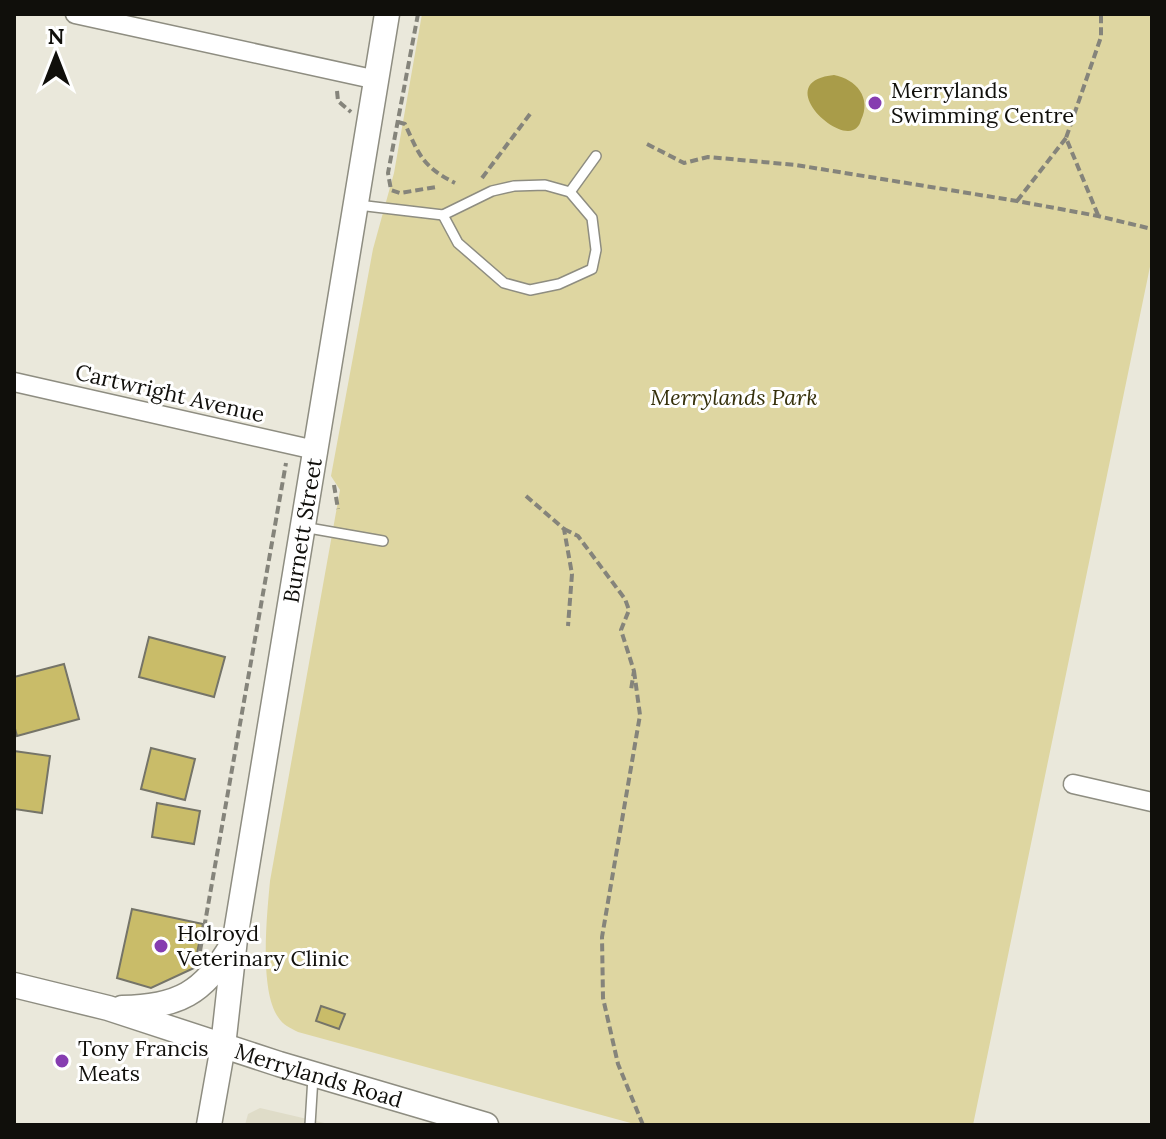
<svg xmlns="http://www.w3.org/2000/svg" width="1166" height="1139" font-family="Lora,serif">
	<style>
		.built { fill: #dfdcc8 }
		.green { fill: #ded6a1 }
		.water { fill: #a99c49 }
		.building { fill: #c9bc69; stroke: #757468; stroke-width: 2 }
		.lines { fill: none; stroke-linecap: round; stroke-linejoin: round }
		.lane-casing { stroke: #8e8d81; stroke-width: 12 }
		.street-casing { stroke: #8e8d81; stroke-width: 21 }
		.secondary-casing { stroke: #8e8d81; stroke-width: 27 }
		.path { stroke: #85847b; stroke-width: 4; stroke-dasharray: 8 4; stroke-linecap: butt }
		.lane { stroke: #fff; stroke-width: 9 }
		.street { stroke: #fff; stroke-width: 18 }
		.secondary { stroke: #fff; stroke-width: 24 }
		.poi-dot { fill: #863db0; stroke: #fff; stroke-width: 3 }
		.labels { text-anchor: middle; stroke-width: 6; stroke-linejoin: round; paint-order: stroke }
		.poi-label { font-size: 22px; fill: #100f0b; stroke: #fff; text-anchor: start }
		.street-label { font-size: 22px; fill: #100f0b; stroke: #fff }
		.park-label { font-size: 22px; font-style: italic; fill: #35300b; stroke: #fff }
	</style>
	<rect width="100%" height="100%" fill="#eae8db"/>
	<!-- built -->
	<path class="built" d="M260 1108 333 1125H245L248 1114Z"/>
	<!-- green -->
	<path class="green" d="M422 14H1152V257L973 1125H638L298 1032C290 1028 283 1025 278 1017 259 989 267 914 270 881L340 490 331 476 373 249 394 173Z"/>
	<!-- water -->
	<path class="water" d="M834 75C856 79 872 98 861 120 860 124 858 128 853 130 832 139 774 81 834 75Z"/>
	<!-- building -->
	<g class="building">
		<path d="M149 637 225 657 214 697 139 677Z"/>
		<path d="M64 664 79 719 17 736 14 725V677Z"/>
		<path d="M151 748 195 759 185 800 141 789Z"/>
		<path d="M14 751 50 756 42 813 14 809Z"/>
		<path d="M157 803 200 811 194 844 152 837Z"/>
		<path d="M132 909 203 924 194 968 151 988 117 978Z"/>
		<path d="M321 1006 345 1014 339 1029 316 1021Z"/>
	</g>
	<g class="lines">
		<defs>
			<g id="lane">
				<path d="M545 185 570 192 592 218 596 250 592 269 559 284 530 290 504 283 458 243 443 215 492 191 514 186Z"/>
				<path d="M570 192 596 156"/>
				<path d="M358 205 443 215"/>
				<path d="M303 527 383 541"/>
				<path d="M310 1125 313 1077"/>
			</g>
			<g id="street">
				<path d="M75 14 377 80"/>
				<path d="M14 382 315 450"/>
				<path d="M1073 784 1152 802"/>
			</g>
			<g id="secondary">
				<path id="s1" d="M14 985 108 1008 279 1064 486 1125"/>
				<path d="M122 1008C178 1007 204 993 232 945"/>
				<path id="s2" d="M209 1125 223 1046 235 939 387 14"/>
			</g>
		</defs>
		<!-- lane casing -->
		<use href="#lane" class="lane-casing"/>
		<!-- street casing -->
		<use href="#street" class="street-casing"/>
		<!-- secondary casing -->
		<use href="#secondary" class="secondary-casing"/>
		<!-- path -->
		<g class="path">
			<path d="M418 14 388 173 391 190 400 193 436 187"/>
			<path d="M337 91 338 101 351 112"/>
			<path d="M398 122 405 124C419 155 423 167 455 183"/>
			<path d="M647 144 684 163 708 157 796 165 1017 201 1098 216 1152 229"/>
			<path d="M482 178 530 114"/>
			<path d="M1017 201 1066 138"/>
			<path d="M1098 215 1066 138 1101 37V14"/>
			<path d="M334 485 338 509"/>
			<path d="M526 496 564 529 572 574 568 626"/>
			<path d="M564 529 578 536 625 599 629 610 621 630 634 671 631 690"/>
			<path d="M634 671 640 715 602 937 603 998 618 1064 643 1125"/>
			<path d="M200 951 286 463"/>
		</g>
		<!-- lane -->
		<use href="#lane" class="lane"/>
		<!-- street -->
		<use href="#street" class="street"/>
		<!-- secondary -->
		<use href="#secondary" class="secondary"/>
	</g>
	<!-- markers -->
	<g class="poi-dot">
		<circle cx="875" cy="103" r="8"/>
		<circle cx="161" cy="946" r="8"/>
		<circle cx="62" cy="1061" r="8"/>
	</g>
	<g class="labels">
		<!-- poi labels -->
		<g class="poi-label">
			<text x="891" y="98">Merrylands<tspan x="891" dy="25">Swimming Centre</tspan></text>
			<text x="177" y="941">Holroyd<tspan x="177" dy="25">Veterinary Clinic</tspan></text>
			<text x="78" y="1056">Tony Francis<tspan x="78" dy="25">Meats</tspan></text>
		</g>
		<!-- street labels -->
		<g class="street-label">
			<text transform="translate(170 393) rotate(13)" y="8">Cartwright Avenue</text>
			<text dy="8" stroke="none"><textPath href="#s2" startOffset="602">Burnett Street</textPath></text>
			<text dy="8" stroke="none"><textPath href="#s1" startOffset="318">Merrylands Road</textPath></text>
		</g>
		<!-- park labels -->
		<g class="park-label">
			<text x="734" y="405">Merrylands Park</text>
		</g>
	</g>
	<!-- border -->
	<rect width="1166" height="1139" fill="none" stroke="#100f0b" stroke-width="32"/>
	<!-- north arrow -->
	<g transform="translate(56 56)" stroke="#ffffff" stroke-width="6" paint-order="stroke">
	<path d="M0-6L14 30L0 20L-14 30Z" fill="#100f0b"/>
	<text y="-12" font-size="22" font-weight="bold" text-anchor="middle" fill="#100f0b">N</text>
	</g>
</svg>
